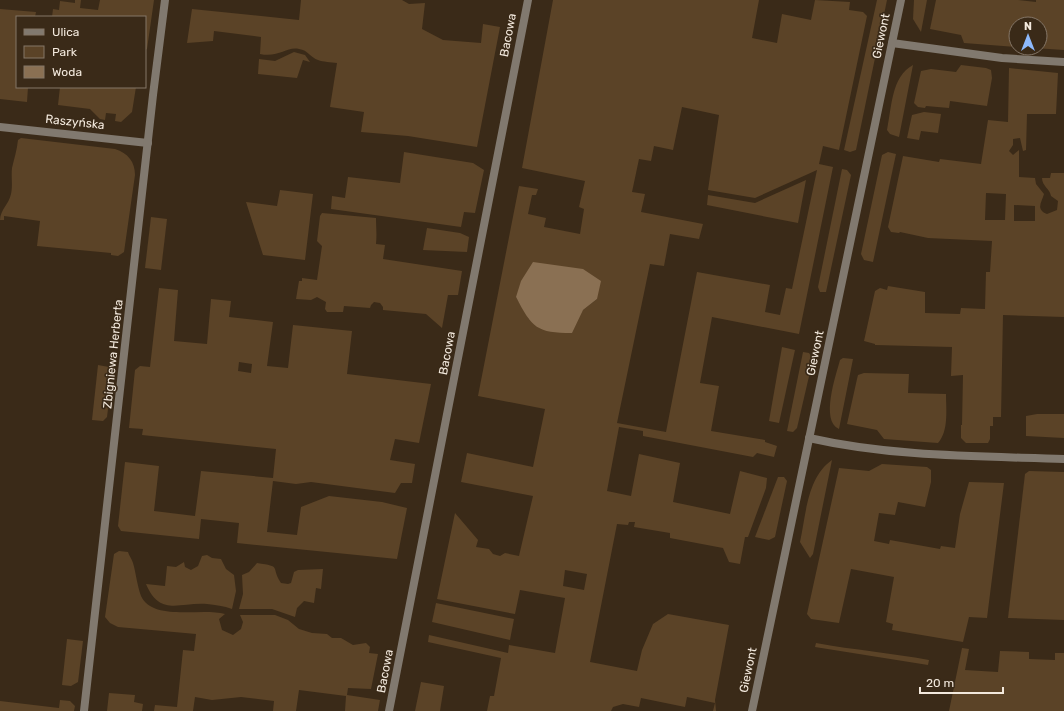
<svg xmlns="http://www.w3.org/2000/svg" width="1064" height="711" font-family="Rubik,sans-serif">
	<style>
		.green { fill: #5b4327; fill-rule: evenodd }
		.water { fill: #8a7053 }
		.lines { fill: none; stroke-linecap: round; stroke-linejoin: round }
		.minor { stroke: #81796f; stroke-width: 8 }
		.labels { text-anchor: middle; stroke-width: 3.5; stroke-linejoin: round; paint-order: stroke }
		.street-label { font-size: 12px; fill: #f3e9dd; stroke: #3a2a18 }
	</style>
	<rect width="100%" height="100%" fill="#3a2a18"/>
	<!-- green -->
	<g class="green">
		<path d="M75 0H81L80 8 98 10 100 0H154L147 49 145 50V17H52L53 9 59 10 60 1 75 3Z"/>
		<path d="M301 0H402L409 4 425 3 422 29 443 40 481 43 483 24 500 27 477 147 408 136 361 132 364 112 330 107 337 63C331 62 323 62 318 60 311 58 308 50 299 49 287 46 279 58 260 54L261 37 214 31 213 41 187 43 192 9 299 20Z"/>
		<path d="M553 0H759L752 38 777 43 782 14 811 20 815 0 850 2 849 10 863 12 867 16 839 150 823 146 819 164 833 167 799 334 712 317 700 383 719 386 711 431 765 440V442L777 446 774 457 757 453 753 457 643 436V431L619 427 607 491 631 496 639 454 680 463 673 502 730 514 740 471 767 478 766 488 748 537H745L740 564 729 562 723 548 670 538V533L634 527 635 522H629L628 525 617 524 590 662 637 671 642 650 653 624 668 614 729 625 715 700 716 711H713L715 703 687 697 685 707 641 698 639 707 623 704 613 707 611 711H487L490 696H494L501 658 428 642 429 635 508 653 509 645 555 653 565 598 520 590 515 614 437 599 455 513 478 540 476 547 489 549 493 554 500 556 505 553 519 556 533 496 461 482 467 453 533 467 545 409 478 396 519 186 538 189 536 195H532L528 214 546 218 544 227 580 234 584 209 579 207 585 181 522 168ZM682 107 719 115 708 190 755 198 817 170 792 289 786 288 780 315 765 312 770 285 697 272 666 432 617 423 650 264 664 266 670 234 699 239 703 224 641 212 645 194 632 192 639 159 651 161 654 146 673 150ZM516 297 597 299 583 310 529 319ZM565 570 587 574 584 590 563 586Z"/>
		<path d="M877 0H887L856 150 850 152 844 150Z"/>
		<path d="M914 0H927L921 32 913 19Z"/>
		<path d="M936 0H1018L1036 2V0H1064V50L1034 48H1040V24H1016V47L964 43 961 35 930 29Z"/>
		<path d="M0 9 36 12 35 17H17V87H28L27 102 0 99Z"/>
		<path d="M294 52 305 55 310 62 303 60 297 78 258 74 259 59 275 61Z"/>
		<path d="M913 65 899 137 890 134 887 130C892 107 891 77 913 65Z"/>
		<path d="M961 65 986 68 991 70 992 78 987 106 950 101 949 108 926 106 925 108 918 107 914 103 921 71 931 69 956 72Z"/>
		<path d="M1009 68 1058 73 1056 114H1027L1026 150 1023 151 1020 138 1013 139V145L1009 151 1013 155 1019 150V177L1035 178 1036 184 1044 194C1042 202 1035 209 1047 214L1057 210 1058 201 1051 196C1050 189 1042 186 1042 178H1050L1051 173H1064V317L1003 315 1001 417H993V426H990V439L988 443H966L961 438V425H962L963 375 951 376 952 347 875 345V344L864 341 875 291 880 288 887 290 888 286 925 292V313L960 314 961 308 985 309 986 272H990L992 241 928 238 900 232 899 233 891 232 888 227 903 156 939 162 940 159 981 164 988 120 1008 122ZM986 193 1006 194 1005 220H985ZM1014 205 1035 206V221H1014Z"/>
		<path d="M60 87H136L132 112 121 122 115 121 116 114 106 113 105 120 100 119 90 109 58 105Z"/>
		<path d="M924 112 941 114 938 133 921 131 919 140 907 138 912 115Z"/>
		<path d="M21 138 115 149C128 153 135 162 135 175L124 252 118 256 111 255V253L37 246 40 221 4 216V220H0C0 210 9 204 11 194 13 186 11 177 12 168 14 159 17 150 18 140Z"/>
		<path d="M404 152 473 163 484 170 475 213 464 212 461 227 331 209 332 196 345 198 348 177 400 183Z"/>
		<path d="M888 152 896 154 873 262 864 260 861 254 882 155Z"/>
		<path d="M842 169 847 170 851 175 826 292H820L818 287Z"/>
		<path d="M806 180 798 223 707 205 708 195 755 203Z"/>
		<path d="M280 190 313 194 305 260 263 255 246 202 277 206Z"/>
		<path d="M322 213 376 218C376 227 377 234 376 244L385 245 383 259 462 271 458 295H448L442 328 426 314 383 310V307L380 303 374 302 371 305 370 308 344 306 343 312H327L325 309 326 302 317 297 311 300 296 299 299 281H302V278L317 280 322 246 317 241 320 216Z"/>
		<path d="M151 217 167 219 161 270 145 268Z"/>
		<path d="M427 228 460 233 469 237 467 252 423 250Z"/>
		<path d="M159 288 178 290 174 341 207 344 211 299 231 301 229 317 273 322 267 366 288 368 293 325 352 331 347 374 431 384 419 443 395 439 390 460 415 464 412 483H401L395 493 311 482 296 484 273 481 267 532 297 535 301 507 329 496 382 502 407 508 397 559 237 543 239 523 201 519 199 539 121 531 118 526 125 462 159 466 154 511 195 516 201 471 273 478 276 449 142 435 143 429 129 428 135 370 140 366 150 367ZM239 362 252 364 251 373 238 371Z"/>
		<path d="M782 347 795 350 779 423 769 421Z"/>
		<path d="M803 352 809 353 813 359 797 428 793 432 787 431Z"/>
		<path d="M843 358 853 359 839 429C820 421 836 375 840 360Z"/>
		<path d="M98 365 109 367 113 370 107 417 103 421 92 420Z"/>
		<path d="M864 373 909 374 908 393 946 394C946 409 949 431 938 443L884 439 877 430 847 424 857 379 858 375Z"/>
		<path d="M1037 414H1064V438L1026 436V416Z"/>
		<path d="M832 460 813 554 810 558 800 542C806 515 807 477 832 460Z"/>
		<path d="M882 464 927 467 931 470V482L925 507 898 502 895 515 879 513 874 541 889 544 890 540 940 549 941 546 955 548 960 514 969 482 1004 483 987 618 969 617 963 642 892 630 893 624 886 622 894 577 851 569 839 623 811 619 807 614 839 468 869 471Z"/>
		<path d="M1029 471 1064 472V620L1008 618 1025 474Z"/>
		<path d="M778 477H784L787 481 775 537 769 540 755 537Z"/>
		<path d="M119 551 128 552C129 556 132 559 133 563 136 573 137 585 141 596 153 622 202 607 225 614L219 619 222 630 233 635 241 629 243 622 240 615H275L288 620 299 629 312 633 327 634 332 638H341L353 645 366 643 370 647 369 653 378 654 371 689 348 688 347 695 380 700 378 711H345L346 696 299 690 296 711H273L274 701 241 697 212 700 195 697 193 711H154L155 705 177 707 183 650 194 651 196 634 118 627 110 623 105 617 114 554Z"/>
		<path d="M207 555 212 558 221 559 226 569 234 575 236 591 232 609C224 606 215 605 207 604 179 602 160 617 146 584L165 586 167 566 176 567 184 562 185 567 191 570 198 566 202 556Z"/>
		<path d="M257 563C283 567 270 566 281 583L288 584 291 583 294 572 298 570 323 569 321 589 316 588 314 603 304 601 297 608 295 617 272 609H239L243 594 242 575 249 572Z"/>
		<path d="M436 603 514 619 510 640 432 622Z"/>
		<path d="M67 639 83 641 78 682 71 686 62 685Z"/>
		<path d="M816 643C854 650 892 653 929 660L928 665 815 647Z"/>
		<path d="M962 648 969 649 965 670 998 672 1000 651 1029 652V659L1055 660V653H1064V711H949Z"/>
		<path d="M421 682 444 686 440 711H415Z"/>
		<path d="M109 693 135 695 134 702 143 704 142 711H107Z"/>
		<path d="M60 700 70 701 75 706 74 711H0V701L59 708Z"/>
	</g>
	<!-- water -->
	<path class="water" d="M533 262 583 269 601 281 597 299 583 310 572 333C537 333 532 328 516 297L521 281Z"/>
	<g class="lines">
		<!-- minor -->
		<g class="minor">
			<path d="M892 43 1002 58 1064 62"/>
			<path d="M0 127 148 143"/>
			<path d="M809 438C893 457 978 456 1064 459"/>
			<path d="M84 711 153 95 165 0"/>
			<path d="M389 711 528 0"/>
			<path d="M752 711 901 0"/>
		</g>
	</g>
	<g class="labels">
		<!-- street labels -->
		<g class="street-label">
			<text transform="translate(508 35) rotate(-79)" y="4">Bacowa</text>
			<text transform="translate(881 36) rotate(-78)" y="4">Giewont</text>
			<text transform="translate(75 122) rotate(6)" y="4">Raszyńska</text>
			<text transform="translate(447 353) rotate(-79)" y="4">Bacowa</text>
			<text transform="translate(815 353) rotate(-78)" y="4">Giewont</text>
			<text transform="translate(113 354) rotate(-84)" y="4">Zbigniewa Herberta</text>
			<text transform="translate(748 670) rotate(-78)" y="4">Giewont</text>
			<text transform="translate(385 671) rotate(-79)" y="4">Bacowa</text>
		</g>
	</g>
	<!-- legend -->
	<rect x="16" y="16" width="130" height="72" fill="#3a2a18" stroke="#847667"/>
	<rect x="24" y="29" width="20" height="6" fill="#81796f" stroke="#847667"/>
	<text x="52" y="36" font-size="12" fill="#f3e9dd">Ulica</text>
	<rect x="24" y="46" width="20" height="12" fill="#5b4327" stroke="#847667"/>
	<text x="52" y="56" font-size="12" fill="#f3e9dd">Park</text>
	<rect x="24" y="66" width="20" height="12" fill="#8a7053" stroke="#847667"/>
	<text x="52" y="76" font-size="12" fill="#f3e9dd">Woda</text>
	<!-- north arrow -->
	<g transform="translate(1028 36)"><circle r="19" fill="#3a2a18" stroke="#847667"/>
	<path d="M0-3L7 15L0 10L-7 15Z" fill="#8db9fc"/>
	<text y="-6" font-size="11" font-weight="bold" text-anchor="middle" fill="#f3e9dd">N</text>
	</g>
	<!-- scale -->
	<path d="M920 687v6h83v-6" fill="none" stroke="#f3e9dd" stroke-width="2"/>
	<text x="926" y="687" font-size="12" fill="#f3e9dd" stroke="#3a2a18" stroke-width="3" paint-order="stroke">20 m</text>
</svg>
